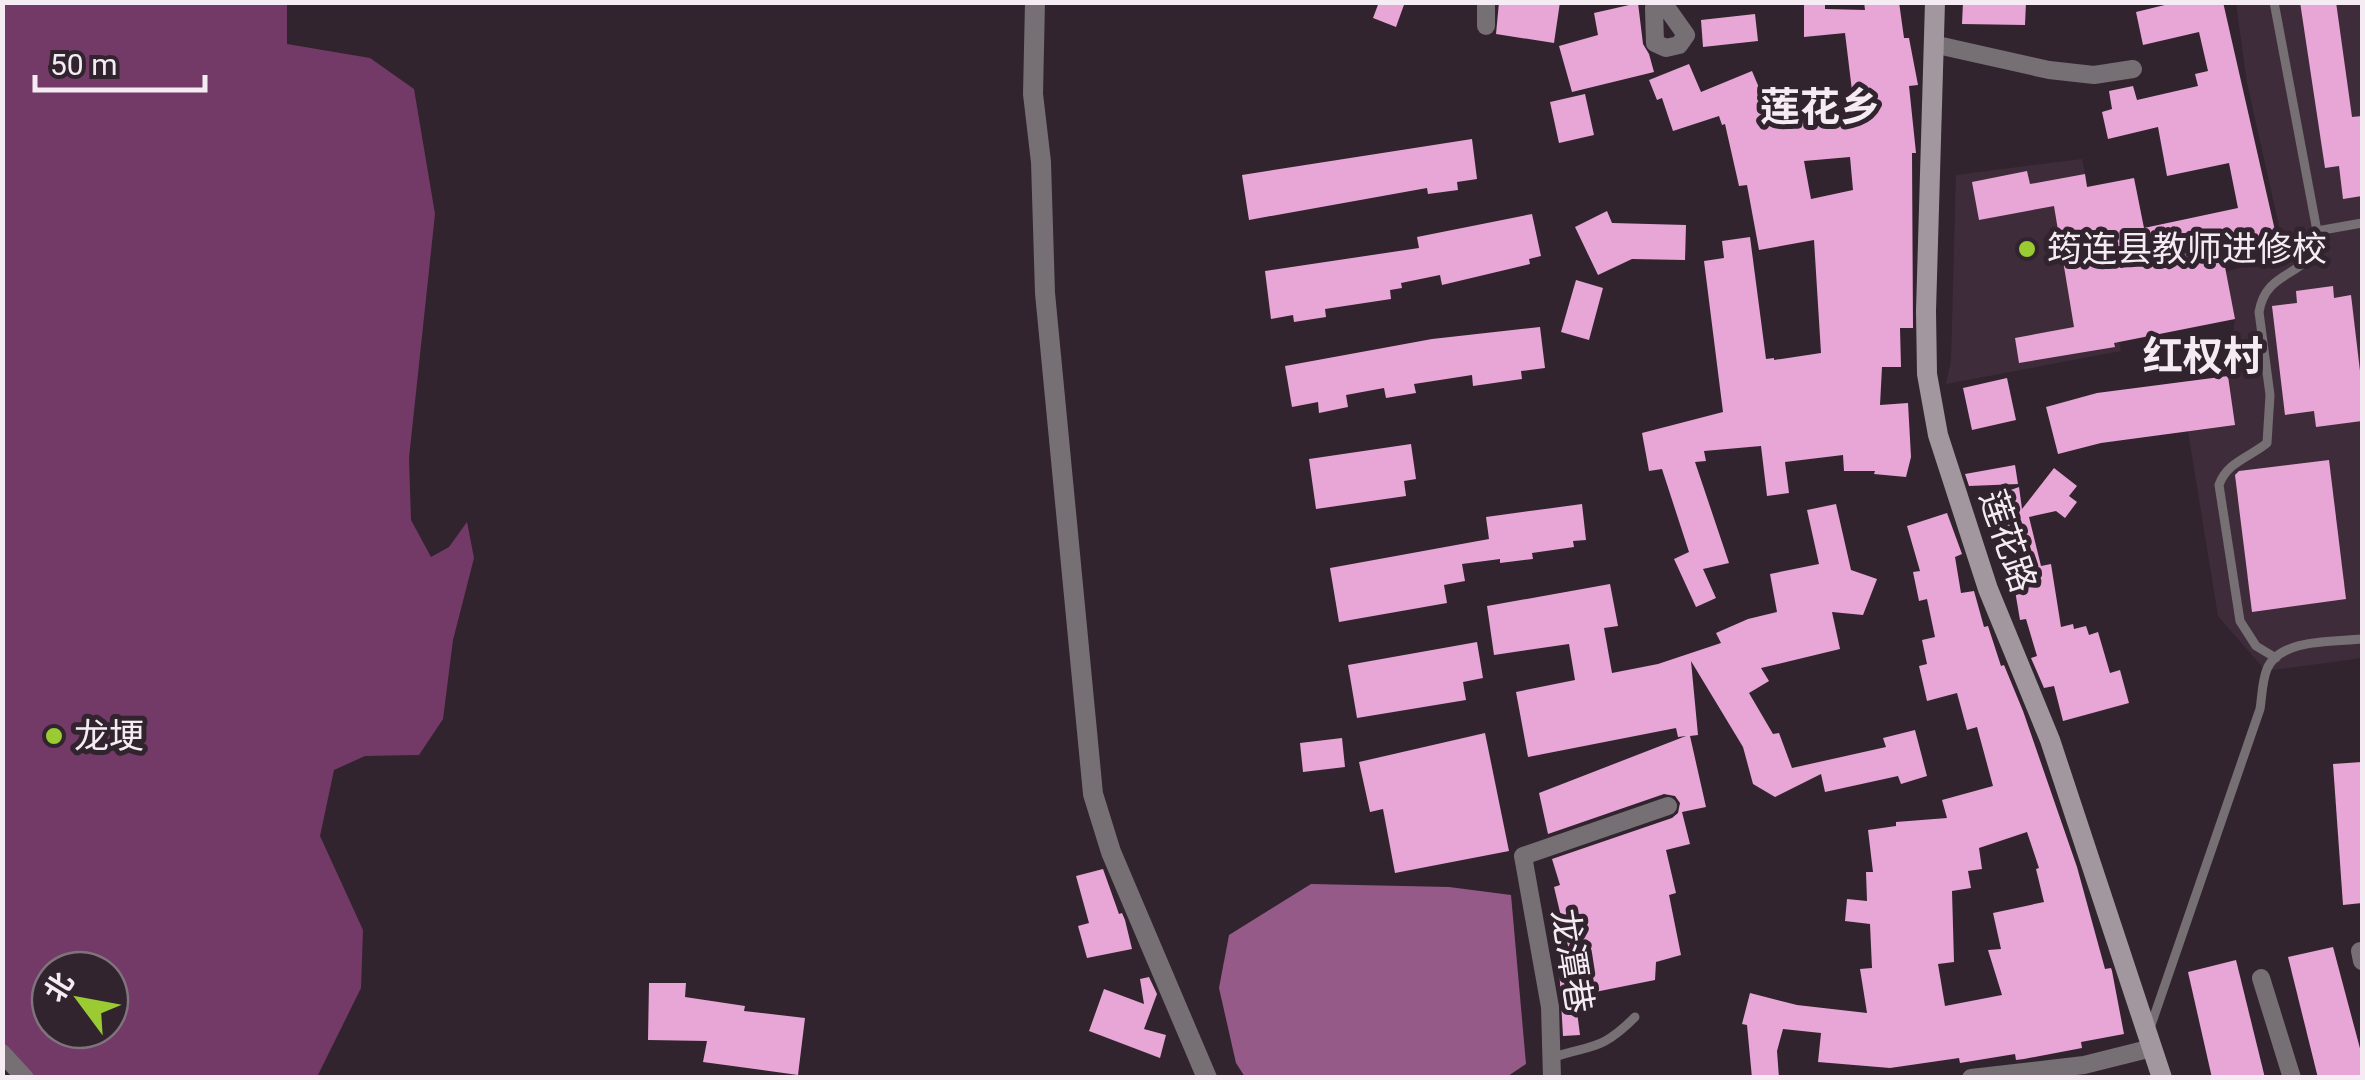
<svg xmlns="http://www.w3.org/2000/svg" width="2365" height="1080" font-family="Roboto,'Noto Sans SC',sans-serif">
	<style>
		.built { fill: #3f2c3a }
		.forest { fill: #733a67; fill-rule: evenodd }
		.water { fill: #965a88 }
		.building { fill: #e8a6d7; fill-rule: evenodd }
		.lines { fill: none; stroke-linecap: round; stroke-linejoin: round }
		.service { stroke: #766f74; stroke-width: 9 }
		.minor { stroke: #766f74; stroke-width: 18 }
		.tertiary { stroke: #766f74; stroke-width: 20 }
		.secondary { stroke: #a2969f; stroke-width: 20 }
		.poi-dot { fill: #9bcb33; stroke: #31242e; stroke-width: 4 }
		.labels { text-anchor: middle; stroke-width: 10; stroke-linejoin: round; paint-order: stroke }
		.poi-label { font-size: 35px; fill: #f5ecf3; stroke: #31242e; text-anchor: start }
		.street-label { font-size: 35px; fill: #f5ecf3; stroke: #31242e }
		.quarter-label { font-size: 40px; font-weight: bold; fill: #f5ecf3; stroke: #31242e }
	</style>
	<rect width="100%" height="100%" fill="#31242e"/>
	<!-- built -->
	<g class="built">
		<path d="M2236 3H2362V658L2266 671 2218 616 2188 431 2234 425 2228 376 2235 319 2226 272 2285 253 2247 83Z"/>
		<path d="M2082 159 2121 351 1946 384 1951 361 1956 175Z"/>
	</g>
	<!-- forest -->
	<path class="forest" d="M2 3H287V44L370 58 414 89 435 214 409 458 411 520 431 557 449 547 467 522 474 558 453 640 443 719 419 755 365 756 334 770 320 836 363 930 361 988 317 1077H20L3 1053ZM50 970H110V1030H50Z"/>
	<!-- water -->
	<path class="water" d="M1311 884 1449 887 1511 895 1526 1064 1505 1078 1245 1077 1236 1063 1219 988 1229 935Z"/>
	<!-- building -->
	<g class="building">
		<path d="M1379 2H1405L1396 27 1373 18Z"/>
		<path d="M1499 2H1560L1554 43 1496 34Z"/>
		<path d="M1864 2H1899L1904 38H1909L1918 85 1909 86 1916 153H1912L1913 328H1900L1901 367H1882L1880 405 1908 403 1911 457 1906 477 1874 474 1875 471H1844L1843 455 1785 462 1789 493 1767 496 1761 446 1704 451 1706 461 1695 462 1729 563 1703 569 1716 598 1696 607 1674 559 1689 552 1662 469 1649 471 1642 433 1723 412 1704 261 1724 258 1722 241 1750 237 1766 359 1774 358V360L1821 353 1814 240 1759 250 1747 185 1739 186 1725 124 1722 125 1719 116 1673 131 1662 98 1657 100 1649 80 1689 64 1701 92 1752 71 1773 121 1846 116 1844 99H1853L1845 33 1804 37V4H1825V9L1865 10ZM1850 157 1853 190 1811 199 1804 161Z"/>
		<path d="M1963 2H2026L2025 25 1962 24Z"/>
		<path d="M2177 2H2223L2276 235 2221 246 2235 319 2114 343 2115 347 2019 363 2015 338 2074 327 2054 206 1979 220 1972 182 2027 171 2030 184 2085 174 2087 187 2134 178 2144 228 2238 208 2229 163 2167 176 2158 127 2108 139 2102 112 2112 109 2109 91 2133 86 2137 100 2198 86 2195 74 2208 71 2199 32 2143 45 2136 12Z"/>
		<path d="M2300 2H2336L2352 117 2362 116V196L2343 199 2339 166 2325 168Z"/>
		<path d="M1638 3 1643 44 1649 54 1654 72 1572 92 1559 46 1598 35 1594 13Z"/>
		<path d="M1755 14 1758 41 1703 47 1701 20Z"/>
		<path d="M1585 94 1594 135 1559 143 1550 102Z"/>
		<path d="M1472 139 1477 179 1457 182 1458 190 1428 194 1427 188 1249 220 1242 175Z"/>
		<path d="M1607 211 1612 223 1686 225 1685 260 1632 259 1598 275 1575 227Z"/>
		<path d="M1532 214 1541 256 1529 259 1530 264 1442 285 1440 275 1401 283 1402 288 1390 290 1391 299 1325 309 1326 317 1294 322 1293 315 1271 319 1265 271 1419 248 1417 237Z"/>
		<path d="M1576 280 1603 288 1589 340 1561 332Z"/>
		<path d="M2333 286 2334 298 2351 295 2362 388V421L2316 427 2314 411 2285 415 2272 306 2297 303 2296 291Z"/>
		<path d="M1540 327 1545 368 1521 371 1522 379 1473 386 1472 375 1414 384 1416 393 1386 398 1384 388 1346 395 1348 407 1319 413 1318 402 1292 407 1285 366 1432 339Z"/>
		<path d="M2228 376 2235 425 2101 443 2058 454 2046 407 2097 393Z"/>
		<path d="M2007 378 2016 420 1972 430 1963 388Z"/>
		<path d="M1411 444 1416 479 1404 481 1406 496 1316 509 1309 459Z"/>
		<path d="M2329 460 2346 599 2252 612 2235 475 2239 471Z"/>
		<path d="M2015 465 2018 484 1969 486 1965 474Z"/>
		<path d="M2054 468 2077 486 2069 496 2077 502 2065 518 2056 511 2029 517 2041 566 2051 564 2061 627 2073 624 2074 629 2086 626 2089 635 2098 632 2110 673 2120 670 2129 703 2063 721 2054 686 2044 688 2031 658 2037 656 2026 619 2020 620 2011 567 2006 568 1991 497 2019 487 2022 509Z"/>
		<path d="M1582 504 1586 540 1573 541 1574 547 1532 553 1533 559 1500 563V559L1462 564 1465 581 1444 585 1447 603 1339 622 1330 568 1489 539 1486 517Z"/>
		<path d="M1836 504 1851 570 1877 579 1863 615 1832 612 1840 649 1761 668 1769 681 1749 693 1773 734 1779 733 1792 768 1886 747 1883 738 1915 730 1927 776 1901 784 1898 776 1825 792 1821 774 1775 797 1753 784 1743 747 1691 661 1698 735 1690 736 1706 807 1682 812 1690 844 1666 850 1676 893 1669 895 1681 955 1656 962 1655 980 1575 996 1580 1035 1563 1036 1558 948 1568 946 1554 887 1560 885 1552 859 1672 818 1678 813 1680 803 1675 796 1664 794 1548 834 1539 793 1686 736 1678 737 1676 728 1528 757 1516 692 1575 680 1569 644 1494 655 1487 606 1610 584 1618 626 1604 628 1612 673 1658 664 1721 643 1716 633 1748 619 1777 612 1770 574 1819 564 1807 510Z"/>
		<path d="M1947 513 1962 554 1955 557 1961 593 1974 591 1984 627 1988 626 2001 666 2004 665 2023 711 2077 867 2105 969 2111 968 2112 971 2124 1034 2081 1042 2082 1048 2024 1059 2016 1060 2015 1054 1960 1063 1959 1058 1890 1068 1818 1062 1821 1033 1783 1029 1777 1051 1779 1078H1752L1747 1025 1742 1024 1750 993 1797 1005 1867 1013 1860 969 1872 968 1870 924 1845 921 1847 899 1867 901 1866 872H1873L1868 830 1896 826V822L1947 818 1942 800 1993 786 1977 727 1967 730 1957 693 1927 701 1919 666 1927 664 1922 640 1935 637 1927 599 1919 601 1913 572 1920 571 1907 526ZM2027 832 2039 868 2036 869 2044 902 1993 913 2001 949 1988 950 2002 995 1945 1006 1938 964 1954 962 1952 891 1971 888 1968 871 1982 869 1979 848Z"/>
		<path d="M1477 642 1483 678 1463 682 1466 700 1357 718 1348 665Z"/>
		<path d="M1485 733 1509 851 1395 873 1383 809 1370 812 1359 762Z"/>
		<path d="M1342 738 1345 767 1303 772 1300 743Z"/>
		<path d="M2362 762V903L2343 905 2333 764Z"/>
		<path d="M1103 869 1119 914 1122 913 1125 920 1132 949 1087 958 1078 926 1089 923 1076 876Z"/>
		<path d="M2333 947 2362 1056V1078H2318L2288 957Z"/>
		<path d="M2236 960 2265 1078H2212L2188 972Z"/>
		<path d="M1149 977 1157 994 1144 1029 1166 1035 1160 1058 1089 1031 1104 989 1144 1004 1140 979Z"/>
		<path d="M649 983H686L685 997 745 1006 744 1011 805 1018 798 1075 703 1062 707 1041 648 1040Z"/>
	</g>
	<g class="lines">
		<!-- service -->
		<g class="service">
			<path d="M2274 2 2317 231C2315 281 2267 264 2259 312L2270 395 2267 443C2250 457 2227 462 2219 485L2240 621 2256 646 2276 658"/>
			<path d="M2317 231 2362 223"/>
			<path d="M2150 1028 2260 709C2262 697 2262 681 2267 669 2280 638 2335 642 2362 639"/>
			<path d="M1551 1058C1592 1044 1600 1052 1635 1017"/>
		</g>
		<!-- minor -->
		<g class="minor">
			<path d="M1486 2V26"/>
			<path d="M1655 3 1669 11 1686 35 1679 45 1666 48 1655 43 1654 8 1655 3V2"/>
			<path d="M1933 44 2049 70 2094 75 2133 69"/>
			<path d="M2362 951H2360L2362 961"/>
			<path d="M2261 978 2292 1078"/>
			<path d="M2 1053 25 1078"/>
			<path d="M1552 1078 1550 1007 1523 856 1668 806"/>
			<path d="M1971 1078 2084 1065 2152 1048"/>
		</g>
		<!-- tertiary -->
		<path class="tertiary" d="M1035 2 1033 94 1041 162 1045 293 1093 794 1111 852 1207 1078"/>
		<!-- secondary -->
		<path class="secondary" d="M1935 2 1926 311 1927 374 1938 435 1988 589 2050 740 2162 1078"/>
	</g>
	<!-- markers -->
	<g class="poi-dot">
		<circle cx="2027" cy="249" r="10"/>
		<circle cx="54" cy="736" r="10"/>
	</g>
	<g class="labels">
		<!-- poi labels -->
		<g class="poi-label">
			<text x="2047" y="261">筠连县教师进修校</text>
			<text x="74" y="748">龙埂</text>
		</g>
		<!-- street labels -->
		<g class="street-label">
			<text transform="translate(2008 541) rotate(71)" y="12">莲花路</text>
			<text transform="translate(1572 961) rotate(81)" y="12">龙潭巷</text>
		</g>
		<!-- quarter labels -->
		<g class="quarter-label">
			<text x="1820" y="121">莲花乡</text>
			<text x="2203" y="370">红权村</text>
		</g>
	</g>
	<!-- border -->
	<rect width="2365" height="1080" fill="none" stroke="#f5ecf3" stroke-width="10"/>
	<!-- north arrow -->
	<g transform="translate(80 1000) rotate(302)"><circle r="48" fill="#31242e" stroke="#7f747d" stroke-width="2.5"/>
	<path d="M0-8L18 38L0 25L-18 38Z" fill="#9bcb33"/>
	<text y="-15" font-size="28" font-weight="bold" text-anchor="middle" fill="#f5ecf3">北</text>
	</g>
	<!-- scale -->
	<path d="M35 75v15h170v-15" fill="none" stroke="#f5ecf3" stroke-width="5"/>
	<text x="50" y="75" font-size="30" fill="#f5ecf3" stroke="#31242e" stroke-width="8" paint-order="stroke">50 m</text>
</svg>
